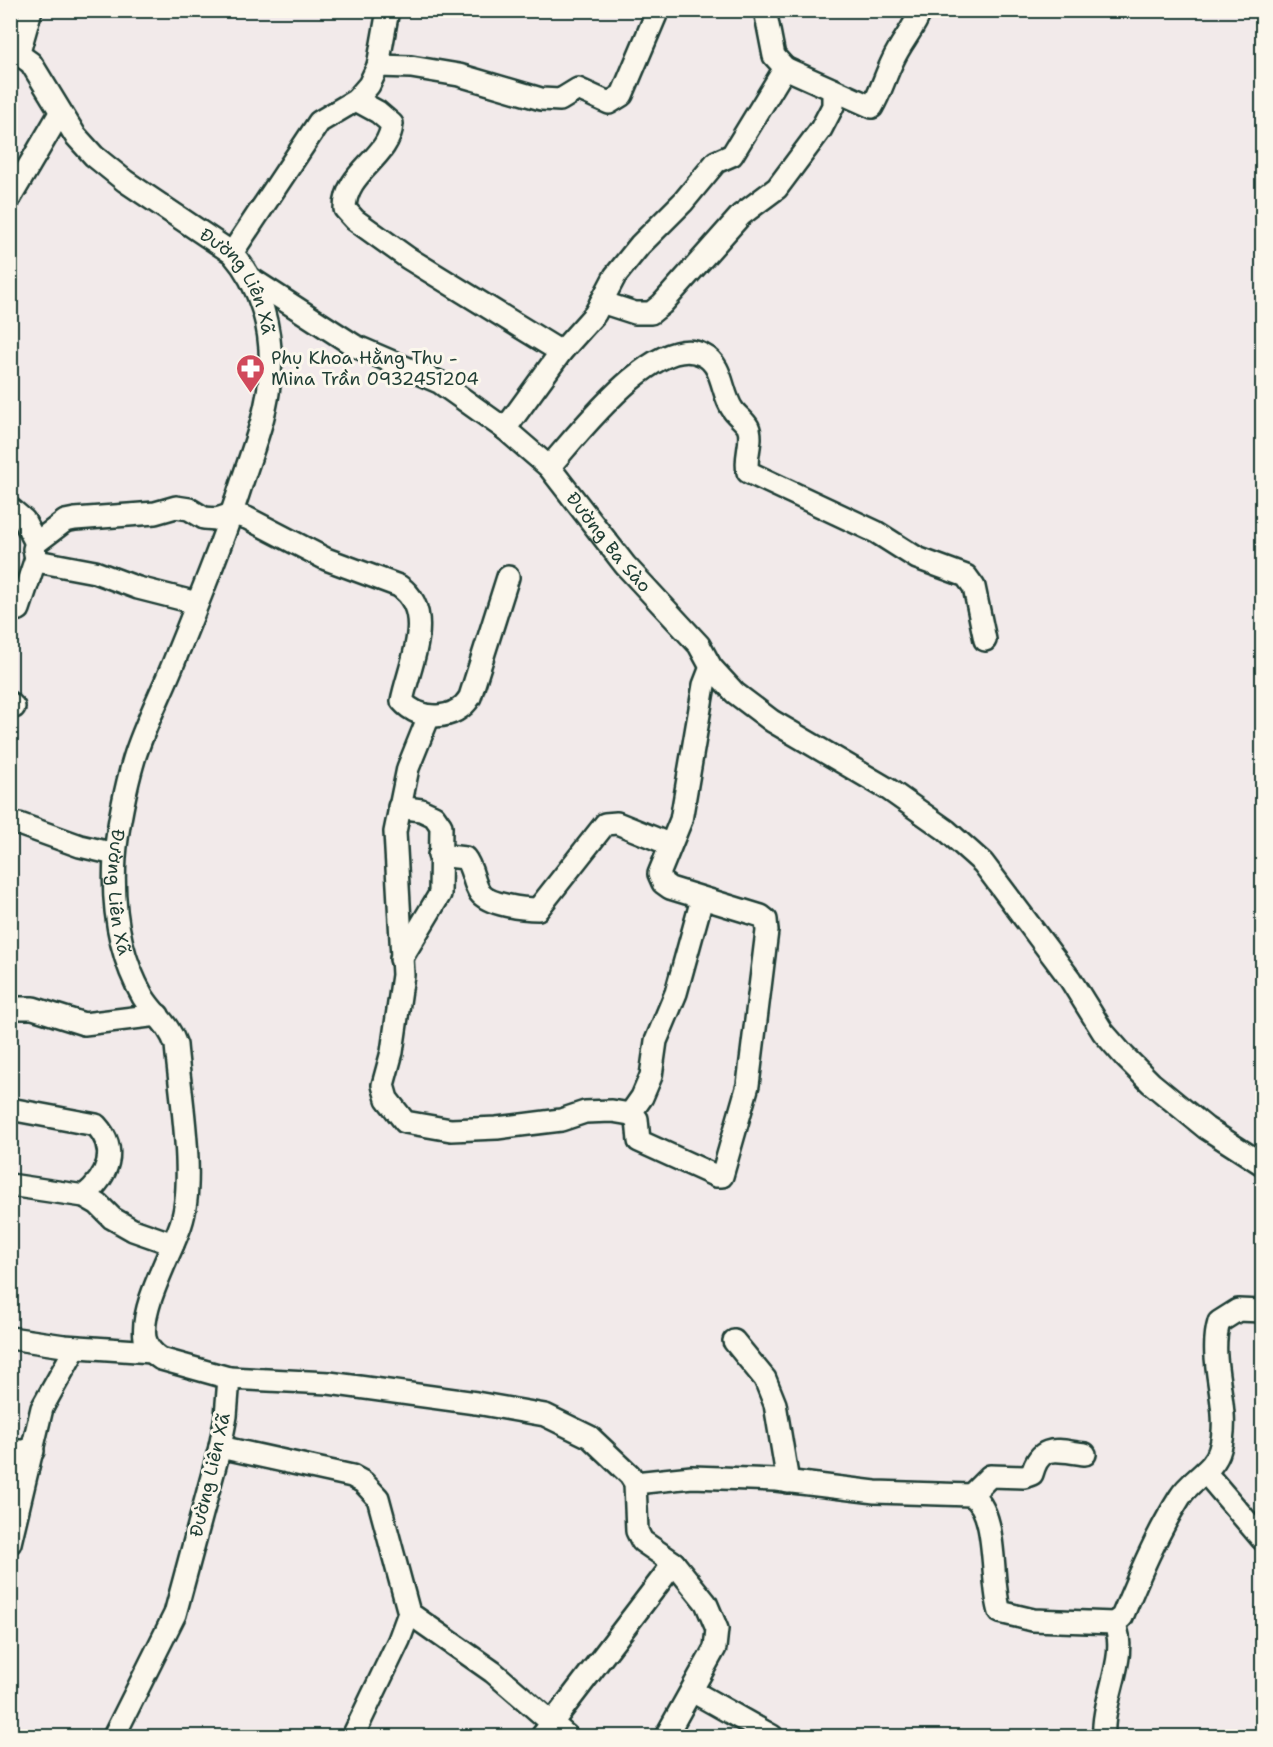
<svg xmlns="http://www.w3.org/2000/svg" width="1273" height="1747" font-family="'Shantell Sans',sans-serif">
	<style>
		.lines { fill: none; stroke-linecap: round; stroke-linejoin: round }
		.minor-casing { stroke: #1f3d34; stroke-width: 26 }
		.minor { stroke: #fbf7ec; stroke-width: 21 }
		.labels { text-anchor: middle; stroke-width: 6; stroke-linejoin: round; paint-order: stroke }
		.street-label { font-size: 18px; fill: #1f3d34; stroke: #fbf7ec }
		.poi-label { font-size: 18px; fill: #1f3d34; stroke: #fbf7ec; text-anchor: start }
	</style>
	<rect width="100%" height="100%" fill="#f2eaea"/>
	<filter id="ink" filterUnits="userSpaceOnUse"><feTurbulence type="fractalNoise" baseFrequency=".0167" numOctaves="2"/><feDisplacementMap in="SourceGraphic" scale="12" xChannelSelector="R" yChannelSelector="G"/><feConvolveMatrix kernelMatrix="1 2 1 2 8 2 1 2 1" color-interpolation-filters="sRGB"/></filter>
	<g filter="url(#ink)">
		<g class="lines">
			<defs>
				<g id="minor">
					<path id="s1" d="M10 48 31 63 75 135 94 156 125 181 232 253C261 286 273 331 270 375 268 410 255 443 244 476 225 536 201 595 177 654 164 689 145 723 134 759 126 786 117 829 115 857 112 905 119 955 143 997 154 1015 169 1024 176 1045 180 1093 196 1180 181 1224 171 1254 140 1307 145 1338 147 1347 153 1354 161 1359L229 1378 226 1416 220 1447 175 1614 114 1736"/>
					<path d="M19 52 31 10"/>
					<path d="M378 66 411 67 459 75 541 99 560 100 578 89 609 103 622 95 658 10"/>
					<path d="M785 68 872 107C881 92 885 76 893 60 901 42 914 29 921 10"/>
					<path d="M356 100 378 112 392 124C389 159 345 171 345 209L355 220 408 258 561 352"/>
					<path d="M10 198 60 113"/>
					<path d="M232 253 319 122 356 100 369 85 378 66 388 10"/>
					<path id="s2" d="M253 280 355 346 439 382 505 429 549 467 625 565 699 645 711 667 735 693 772 721 888 789 946 830 983 863 1070 979 1103 1032 1125 1057 1151 1083 1206 1128 1262 1164"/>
					<path d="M601 302 635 313H651L662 304 741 215 777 188 821 129 833 106V90"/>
					<path d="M505 429 561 352 595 314 615 276 640 245 683 202 716 162 732 155 785 68 774 56 765 10"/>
					<path d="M549 467C577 436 657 330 703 355 724 365 721 394 733 410 737 416 744 420 748 427 754 440 744 457 748 472L876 532 917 558 966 576 974 587 985 640"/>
					<path d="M10 508 24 520 36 543"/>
					<path d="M197 603 138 588 95 572 42 562 36 558 34 549 36 543 65 521 75 519 155 513 176 507 189 509 204 518 217 519 232 514 247 518 326 559 399 586C437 612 409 665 402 701 420 722 456 721 470 697L508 577"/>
					<path d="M10 610 19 609 36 558"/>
					<path d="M10 703 14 707"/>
					<path d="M429 716 408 768 395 832 403 975 392 1052 383 1085 387 1099 405 1122 451 1130 497 1128 561 1120 585 1112 612 1111 630 1114 637 1119 639 1141 716 1176H722L748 1085 767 931 766 920 761 916 670 888 663 883 659 874 681 820 704 685 711 667"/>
					<path d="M399 807 421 810 434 816 441 826 440 894 401 959"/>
					<path d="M10 824H19L80 846 115 854"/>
					<path d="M439 855 465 858C473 868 473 883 480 893 489 905 524 909 538 909L605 824 617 823 669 844"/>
					<path d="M10 1008H33L84 1024 158 1015"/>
					<path d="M10 1109 96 1125C119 1150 108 1176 84 1196"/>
					<path d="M630 1114 642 1097 651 1076 656 1041 676 993 702 899"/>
					<path d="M10 1185 84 1196 98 1204 112 1218 133 1230 173 1244"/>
					<path d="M10 1338 64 1346 152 1352"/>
					<path d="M734 1341 765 1379 775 1404 788 1482"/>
					<path d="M229 1378 329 1383 476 1403 545 1415 590 1437 630 1475 635 1483 637 1531 642 1541 674 1563 706 1603 717 1629 715 1648 666 1736"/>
					<path d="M220 1447 352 1476 363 1482 378 1498 409 1613 399 1640 353 1736"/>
					<path d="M10 1451H33"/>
					<path d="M1205 1472 1262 1539"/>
					<path d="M635 1483 692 1477 776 1480 875 1492 971 1495C999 1511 990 1582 1000 1612L1033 1620 1114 1623 1122 1617C1139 1576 1156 1535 1180 1497 1191 1479 1215 1470 1220 1449 1232 1408 1207 1363 1219 1322L1238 1310 1262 1311"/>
					<path d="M971 1495 990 1476 1024 1477 1032 1474C1041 1442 1058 1451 1085 1454"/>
					<path d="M10 1543 42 1408 76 1347"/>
					<path d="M409 1613 493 1672 567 1736"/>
					<path d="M692 1691 772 1736"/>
					<path d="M542 1736 674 1563"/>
					<path d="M1104 1736C1101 1701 1130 1654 1114 1623"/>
				</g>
			</defs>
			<!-- minor casing -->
			<use href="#minor" class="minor-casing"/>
			<!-- minor -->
			<use href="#minor" class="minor"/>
		</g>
	</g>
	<!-- icons -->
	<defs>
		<symbol id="pharmacy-pin" viewBox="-11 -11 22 30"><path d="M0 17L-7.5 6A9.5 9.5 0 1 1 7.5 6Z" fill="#d1495b" stroke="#fbf7ec"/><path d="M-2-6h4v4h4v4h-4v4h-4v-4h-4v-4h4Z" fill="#fff"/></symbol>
	</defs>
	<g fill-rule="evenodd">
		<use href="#pharmacy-pin" x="234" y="352" width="33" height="45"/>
	</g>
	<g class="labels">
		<!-- street labels -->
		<g class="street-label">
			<text dy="6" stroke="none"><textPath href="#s1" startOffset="334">Đường Liên Xã</textPath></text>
			<text dy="6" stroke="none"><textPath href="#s2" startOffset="448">Đường Ba Sào</textPath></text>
			<text dy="6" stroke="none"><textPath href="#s1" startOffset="982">Đường Liên Xã</textPath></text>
			<text transform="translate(210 1475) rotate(-77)" y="6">Đường Liên Xã</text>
		</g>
		<!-- poi labels -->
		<g class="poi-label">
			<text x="271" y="364">Phụ Khoa Hằng Thu -<tspan x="271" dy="21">Mina Trần 0932451204</tspan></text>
		</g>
	</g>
	<!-- margin -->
	<rect width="1273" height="1747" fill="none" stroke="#fbf7ec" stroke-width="36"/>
	<rect x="18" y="18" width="1237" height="1711" fill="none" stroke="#1f3d34" stroke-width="2" filter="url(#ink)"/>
</svg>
